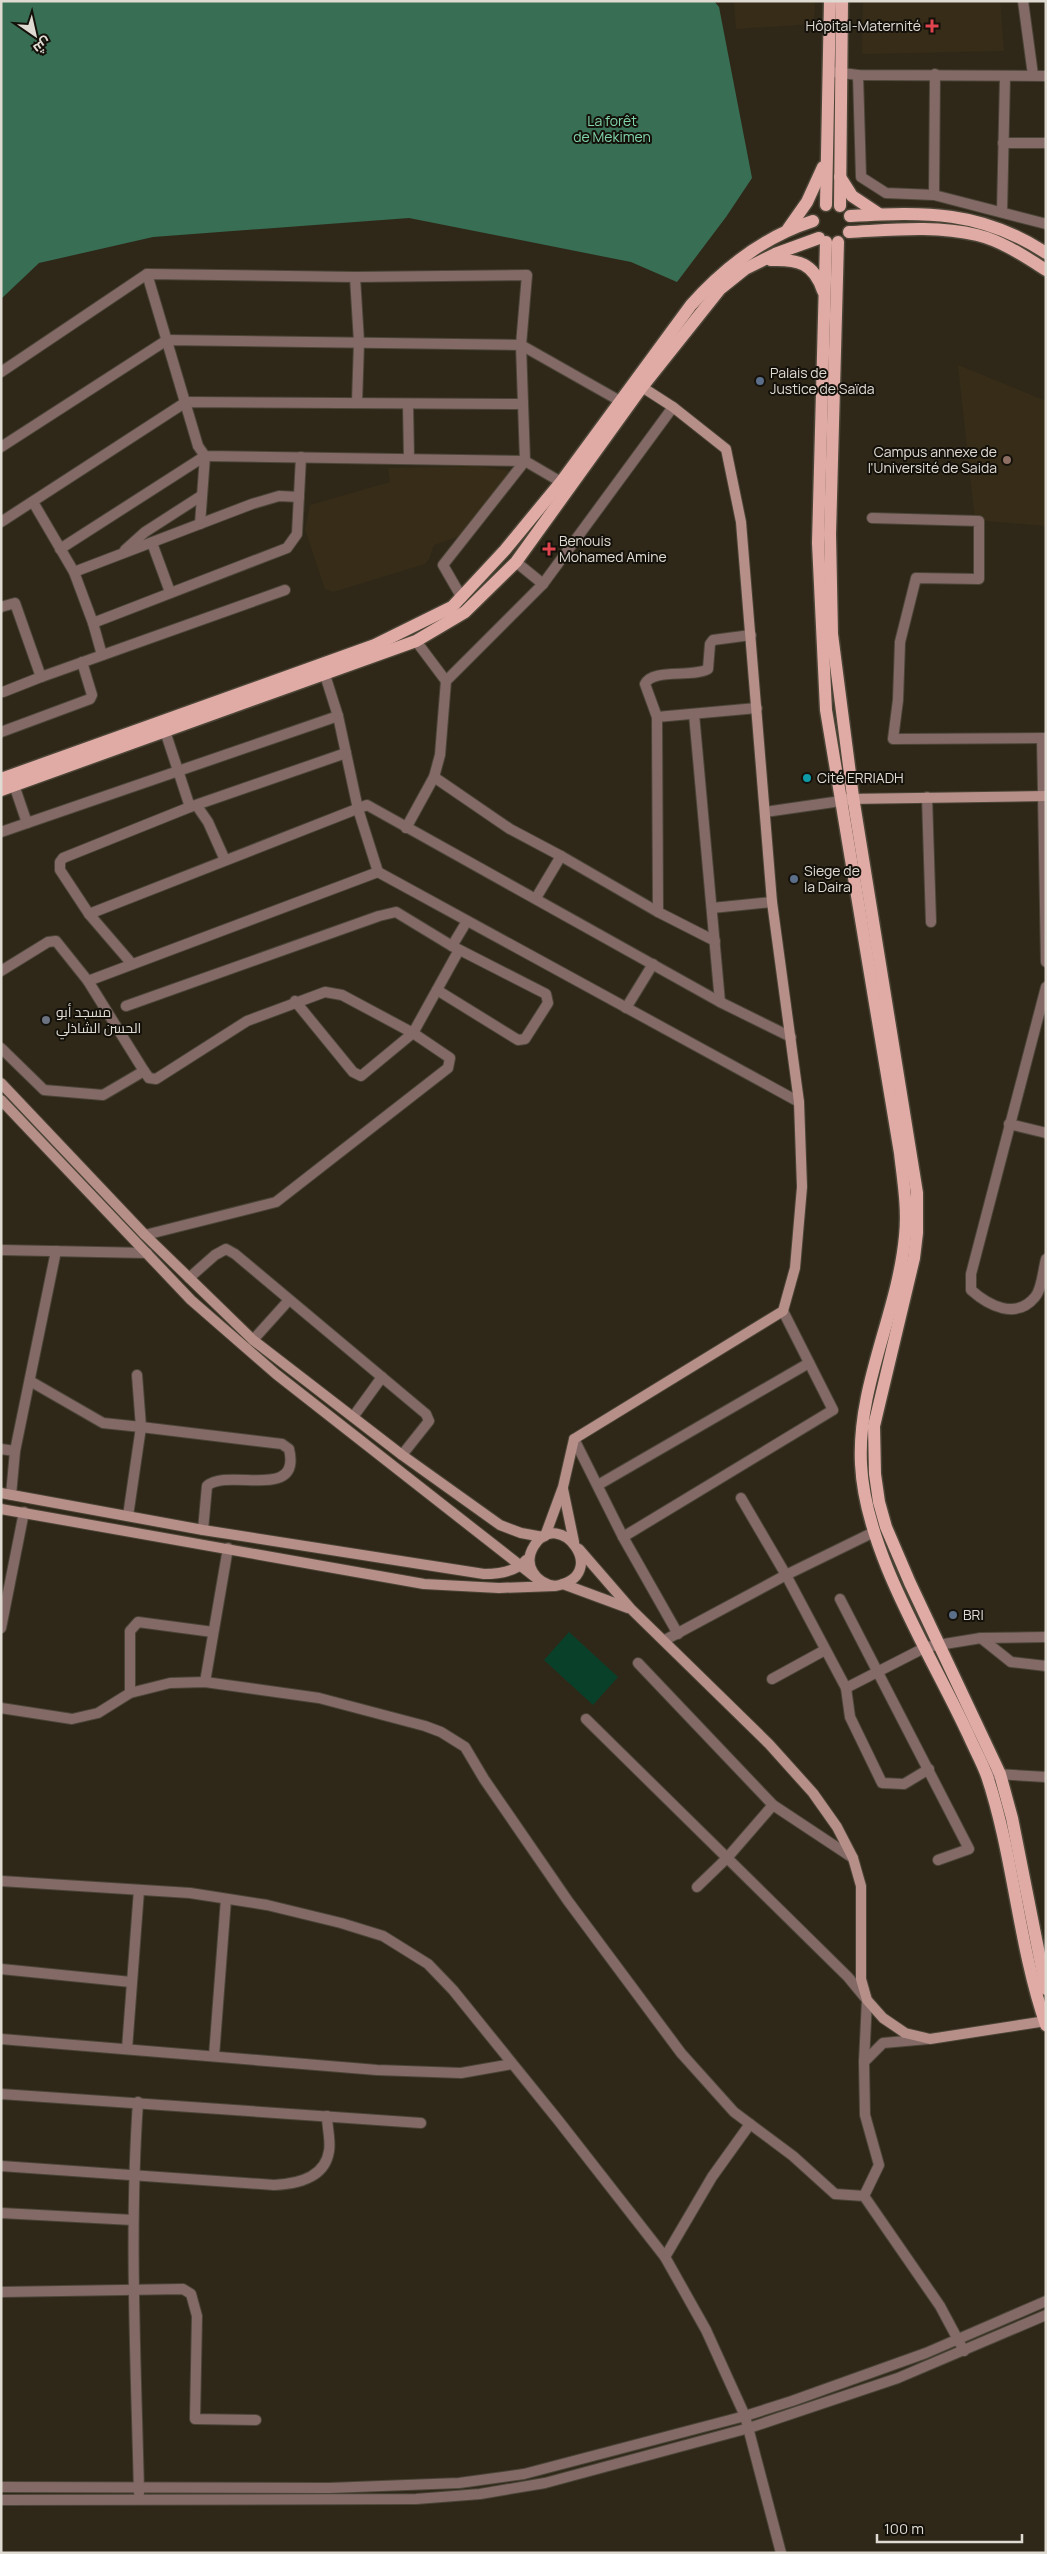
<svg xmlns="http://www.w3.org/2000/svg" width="1047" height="2554" font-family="Manrope,Cairo,sans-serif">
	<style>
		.built { fill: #372c17 }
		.green { fill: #094029 }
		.forest { fill: #386f54 }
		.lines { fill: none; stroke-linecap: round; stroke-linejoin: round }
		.street-casing { stroke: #4b4537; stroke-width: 12 }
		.secondary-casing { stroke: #4b4537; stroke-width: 12 }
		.primary-casing { stroke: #4b4537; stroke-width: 15 }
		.street { stroke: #836a67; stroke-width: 10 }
		.secondary { stroke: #b78f89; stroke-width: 10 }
		.primary { stroke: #dfaba4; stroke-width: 12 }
		.health-dot { fill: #e0444e; stroke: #14110b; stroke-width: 2 }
		.service-dot { fill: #5c6f8a; stroke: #14110b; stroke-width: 2 }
		.education-dot { fill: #8d6e63; stroke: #14110b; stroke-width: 2 }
		.culture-dot { fill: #0f9aa8; stroke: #14110b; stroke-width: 2 }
		.worship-dot { fill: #6b7280; stroke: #14110b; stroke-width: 2 }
		.labels { text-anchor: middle; stroke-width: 4; stroke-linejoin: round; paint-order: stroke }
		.poi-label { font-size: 14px; fill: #e0dbd2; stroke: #14110b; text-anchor: start }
		.park-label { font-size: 14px; fill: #82d6ab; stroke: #14110b }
	</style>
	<rect width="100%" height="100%" fill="#2f2819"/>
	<!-- built -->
	<g class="built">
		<path d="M734 1H815L814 24 736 29Z"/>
		<path d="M863 1H1000L1004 51 862 54Z"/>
		<path d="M958 365 1046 401V526L975 520Z"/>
		<path d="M475 466 510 471 460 536 434 545 429 559 425 564 333 592 325 589 305 529 310 505 390 482 388 468Z"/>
	</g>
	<!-- green -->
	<path class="green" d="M569 1632 618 1677 593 1705 544 1660Z"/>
	<!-- forest -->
	<path class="forest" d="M1 1H714L719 7 752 178 726 217 677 282 631 262 409 218 153 237 39 263 1 299Z"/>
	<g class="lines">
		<defs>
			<g id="street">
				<path d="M1023 1 1033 75"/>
				<path d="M834 72 858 75 1046 76"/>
				<path d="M858 75 861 177 886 193 934 195 1046 224"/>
				<path d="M1003 143H1046"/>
				<path d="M934 195 935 74"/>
				<path d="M1002 212 1005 77"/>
				<path d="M147 274 198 446 205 456 525 461 561 482"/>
				<path d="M355 277 359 342 357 403"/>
				<path d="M1 372 147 274 355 277 527 275 521 345 525 461 443 565 462 598"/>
				<path d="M408 404 409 459"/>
				<path d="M1 447 167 340 521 345 620 401"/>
				<path d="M33 502 74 572 93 623 287 548 297 534 301 457"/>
				<path d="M872 518 979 521V579L916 578 900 642 898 700 893 739 1046 738"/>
				<path d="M1 522 186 402 523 404"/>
				<path d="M152 543 170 592"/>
				<path d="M60 549 205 456 200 524"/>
				<path d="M125 550 145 532 201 496"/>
				<path d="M516 562 543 584"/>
				<path d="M74 572 252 504 279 496 299 497"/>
				<path d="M1 607 15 603 41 677 3 692"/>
				<path d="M93 623 102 655"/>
				<path d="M416 641 446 681"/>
				<path d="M325 675 338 716 358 809 378 872 799 1102"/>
				<path d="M41 677 285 590"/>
				<path d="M694 714 720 1002"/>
				<path d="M657 717 757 708"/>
				<path d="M165 731 190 807 346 753"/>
				<path d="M1 732 90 699 92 695 82 662"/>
				<path d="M1042 738 1046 962"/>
				<path d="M434 777 510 829 561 856"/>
				<path d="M14 785 27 823"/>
				<path d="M927 797 931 922"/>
				<path d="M197 806 208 822 225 860"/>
				<path d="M765 812 841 801"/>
				<path d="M406 828 434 777 440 755 446 681 543 584 673 407"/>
				<path d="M1 832 338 716"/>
				<path d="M536 898 561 856 658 912 715 941"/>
				<path d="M712 908 772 902"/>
				<path d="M658 912 657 717 645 684C652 668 692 678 708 669L710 644 713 640 751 635"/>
				<path d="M89 914 60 870V862L63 858 190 807"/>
				<path d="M452 946 467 921"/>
				<path d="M132 964 89 914 367 805 720 1002 791 1037"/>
				<path d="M1 971 48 942 56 941 88 981 144 1071 103 1095 44 1090 1 1048"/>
				<path d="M88 981 378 872"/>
				<path d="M1046 987 971 1274V1290C989 1306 1016 1320 1035 1297 1042 1289 1043 1270 1046 1259"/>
				<path d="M295 1001 353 1072 361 1076 413 1033 459 950"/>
				<path d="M126 1006 379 916 396 912 452 946 546 994 548 1003 525 1039 518 1040 437 990"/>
				<path d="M626 1008 653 964"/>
				<path d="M144 1071 149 1078 156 1079 247 1021 325 992 342 995 413 1033 450 1058 448 1068 276 1202 145 1235"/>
				<path d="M1009 1124 1046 1133"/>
				<path d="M1 1250 147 1253"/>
				<path d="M189 1278 215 1255 226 1249 235 1254 426 1414 429 1421 402 1455"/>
				<path d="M253 1340 289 1300"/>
				<path d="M30 1381 103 1423 141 1427 137 1375"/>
				<path d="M353 1417 382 1377"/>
				<path d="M574 1439 623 1537 678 1634"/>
				<path d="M1 1449 15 1451"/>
				<path d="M598 1485 809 1363"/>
				<path d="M11 1495 15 1451 56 1251"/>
				<path d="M741 1498 786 1575 846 1688 926 1647 981 1638 1046 1637"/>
				<path d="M128 1516 141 1427 282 1444 289 1449C302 1502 228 1467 207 1486L203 1530"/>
				<path d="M623 1537 833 1410 783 1311"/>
				<path d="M840 1599 969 1849 938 1860"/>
				<path d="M1 1628 24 1512"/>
				<path d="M981 1638 1011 1662 1046 1666"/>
				<path d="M665 1640 786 1575 874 1532"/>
				<path d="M638 1663 773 1805 853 1858"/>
				<path d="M772 1679 825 1650"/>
				<path d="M205 1682 228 1548"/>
				<path d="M846 1688 850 1717 882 1783 904 1784 929 1769"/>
				<path d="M130 1693V1631L138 1622 213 1632"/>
				<path d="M1 1708 72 1719 98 1713 130 1693 170 1683 205 1682 319 1698 425 1726 441 1732 465 1747 484 1779 568 1901 681 2053 734 2112 793 2156 835 2194 864 2196 940 2306 964 2351"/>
				<path d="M586 1719 848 1977 867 2000 864 2062 865 2115 879 2165 864 2196"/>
				<path d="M995 1774 1046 1777"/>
				<path d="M1 1881 190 1893 267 1905 341 1923 383 1936 428 1964 453 1990 558 2120 665 2257 706 2330 745 2416 781 2553"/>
				<path d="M697 1887 727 1858 773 1805"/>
				<path d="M1 1969 131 1982"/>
				<path d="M1 2039 377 2070 461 2073 512 2064"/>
				<path d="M127 2049 139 1890"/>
				<path d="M214 2056 226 1899"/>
				<path d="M864 2062 883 2043 928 2039"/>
				<path d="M1 2094 421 2123"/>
				<path d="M138 2102C129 2233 136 2362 139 2493"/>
				<path d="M1 2166 274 2185C296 2184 325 2178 329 2151 331 2141 327 2127 327 2116"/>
				<path d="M1 2213 133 2220"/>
				<path d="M665 2257 712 2177 750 2124"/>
				<path d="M1 2292 183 2289 191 2294 197 2316 195 2419 256 2420"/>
				<path d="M1 2487 329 2488 459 2483 524 2474 745 2416 792 2401 926 2353 1046 2301"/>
				<path d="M1 2500 416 2499 480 2494 545 2483 749 2428 898 2378 1046 2315"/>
			</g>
			<g id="secondary">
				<path d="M847 799 1046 796"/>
				<path d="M1 1083 145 1235 253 1340 402 1455 500 1525 521 1533 543 1537"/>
				<path d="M1 1100 191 1300 276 1374 540 1581"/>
				<path d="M563 1489 574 1542"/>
				<path d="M1 1493 203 1530 484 1574C498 1574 516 1572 526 1560"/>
				<path d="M1 1509 424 1584 499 1588 555 1586C613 1576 559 1505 534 1546 522 1565 536 1583 555 1586"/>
				<path d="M545 1536 563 1487 574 1439 783 1311 795 1268 802 1187 799 1102 772 902 741 522 726 449 673 407 642 387"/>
				<path d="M579 1549 631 1609 769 1744 813 1793 837 1827 853 1858 861 1886V1979L867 2000 883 2018 905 2033 930 2039 1046 2021"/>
				<path d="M563 1584 628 1608"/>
			</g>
			<g id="primary">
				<path d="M840 177 852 196 879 214"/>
				<path d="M826 205 830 1"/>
				<path d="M840 206 842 1"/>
				<path d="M850 216C926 212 980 210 1046 253"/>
				<path d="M788 229 807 202 823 167"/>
				<path d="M849 232C891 230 935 225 977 235 1002 241 1024 256 1046 270"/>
				<path d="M826 242 818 543 826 710 900 1153C903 1180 908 1208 905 1236 898 1313 857 1385 861 1464 865 1552 931 1654 968 1734 974 1748 982 1762 987 1776 1014 1857 1018 1944 1046 2025"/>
				<path d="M838 242 830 534 832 634 853 797 917 1193V1233L914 1258 874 1426 875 1474 879 1502 886 1527 910 1583 1000 1774 1012 1818 1046 1989"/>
				<path d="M771 260C798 259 814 263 823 291"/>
				<path d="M1 779 375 645 452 607 505 550 561 482 691 305C724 268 766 236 813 221"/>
				<path d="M1 790 416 641 465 612 516 562 642 387 720 289 745 269 775 254 819 238"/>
			</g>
		</defs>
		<!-- street casing -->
		<use href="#street" class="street-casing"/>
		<!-- secondary casing -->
		<use href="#secondary" class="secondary-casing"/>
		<!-- primary casing -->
		<use href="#primary" class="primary-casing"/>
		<!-- street -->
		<use href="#street" class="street"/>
		<!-- secondary -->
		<use href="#secondary" class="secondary"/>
		<!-- primary -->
		<use href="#primary" class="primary"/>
	</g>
	<!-- markers -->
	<g class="health-dot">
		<path d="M929.5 18.5h5v5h5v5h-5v5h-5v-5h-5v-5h5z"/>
		<path d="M546.5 541.5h5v5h5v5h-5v5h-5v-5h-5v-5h5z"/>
	</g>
	<g class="service-dot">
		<circle cx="760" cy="381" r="5"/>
		<circle cx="794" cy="879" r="5"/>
		<circle cx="953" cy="1615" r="5"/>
	</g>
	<circle class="education-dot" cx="1007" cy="460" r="5"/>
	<circle class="culture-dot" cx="807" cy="778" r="5"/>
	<circle class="worship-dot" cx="46" cy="1020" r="5"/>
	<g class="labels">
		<!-- poi labels -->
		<g class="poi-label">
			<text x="921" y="31" text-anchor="end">Hôpital-Maternité</text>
			<text x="770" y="378">Palais de<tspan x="770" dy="16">Justice de Saïda</tspan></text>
			<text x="997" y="457" text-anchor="end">Campus annexe de<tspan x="997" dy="16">l'Université de Saida</tspan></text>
			<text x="559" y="546">Benouis<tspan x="559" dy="16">Mohamed Amine</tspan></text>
			<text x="817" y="783">Cité ERRIADH</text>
			<text x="804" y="876">Siege de<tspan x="804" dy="16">la Daira</tspan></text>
			<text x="56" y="1017">مسجد أبو<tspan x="56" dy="16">الحسن الشاذلي</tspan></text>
			<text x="963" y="1620">BRI</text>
		</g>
		<!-- park labels -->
		<g class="park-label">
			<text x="612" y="126">La forêt<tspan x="612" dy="16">de Mekimen</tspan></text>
		</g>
	</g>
	<!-- border -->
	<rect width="1047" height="2554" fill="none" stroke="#e0dbd2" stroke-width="5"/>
	<!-- north arrow -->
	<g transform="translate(35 35) rotate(146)" stroke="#14110b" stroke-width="4" paint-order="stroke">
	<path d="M0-4L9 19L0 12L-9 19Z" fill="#e0dbd2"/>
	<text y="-8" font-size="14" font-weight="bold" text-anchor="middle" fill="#e0dbd2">ش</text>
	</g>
	<!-- scale -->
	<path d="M877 2534v8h145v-8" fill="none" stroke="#e0dbd2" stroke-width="2.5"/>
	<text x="884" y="2534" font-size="15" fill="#e0dbd2" stroke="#14110b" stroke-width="4" paint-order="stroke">100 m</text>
</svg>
